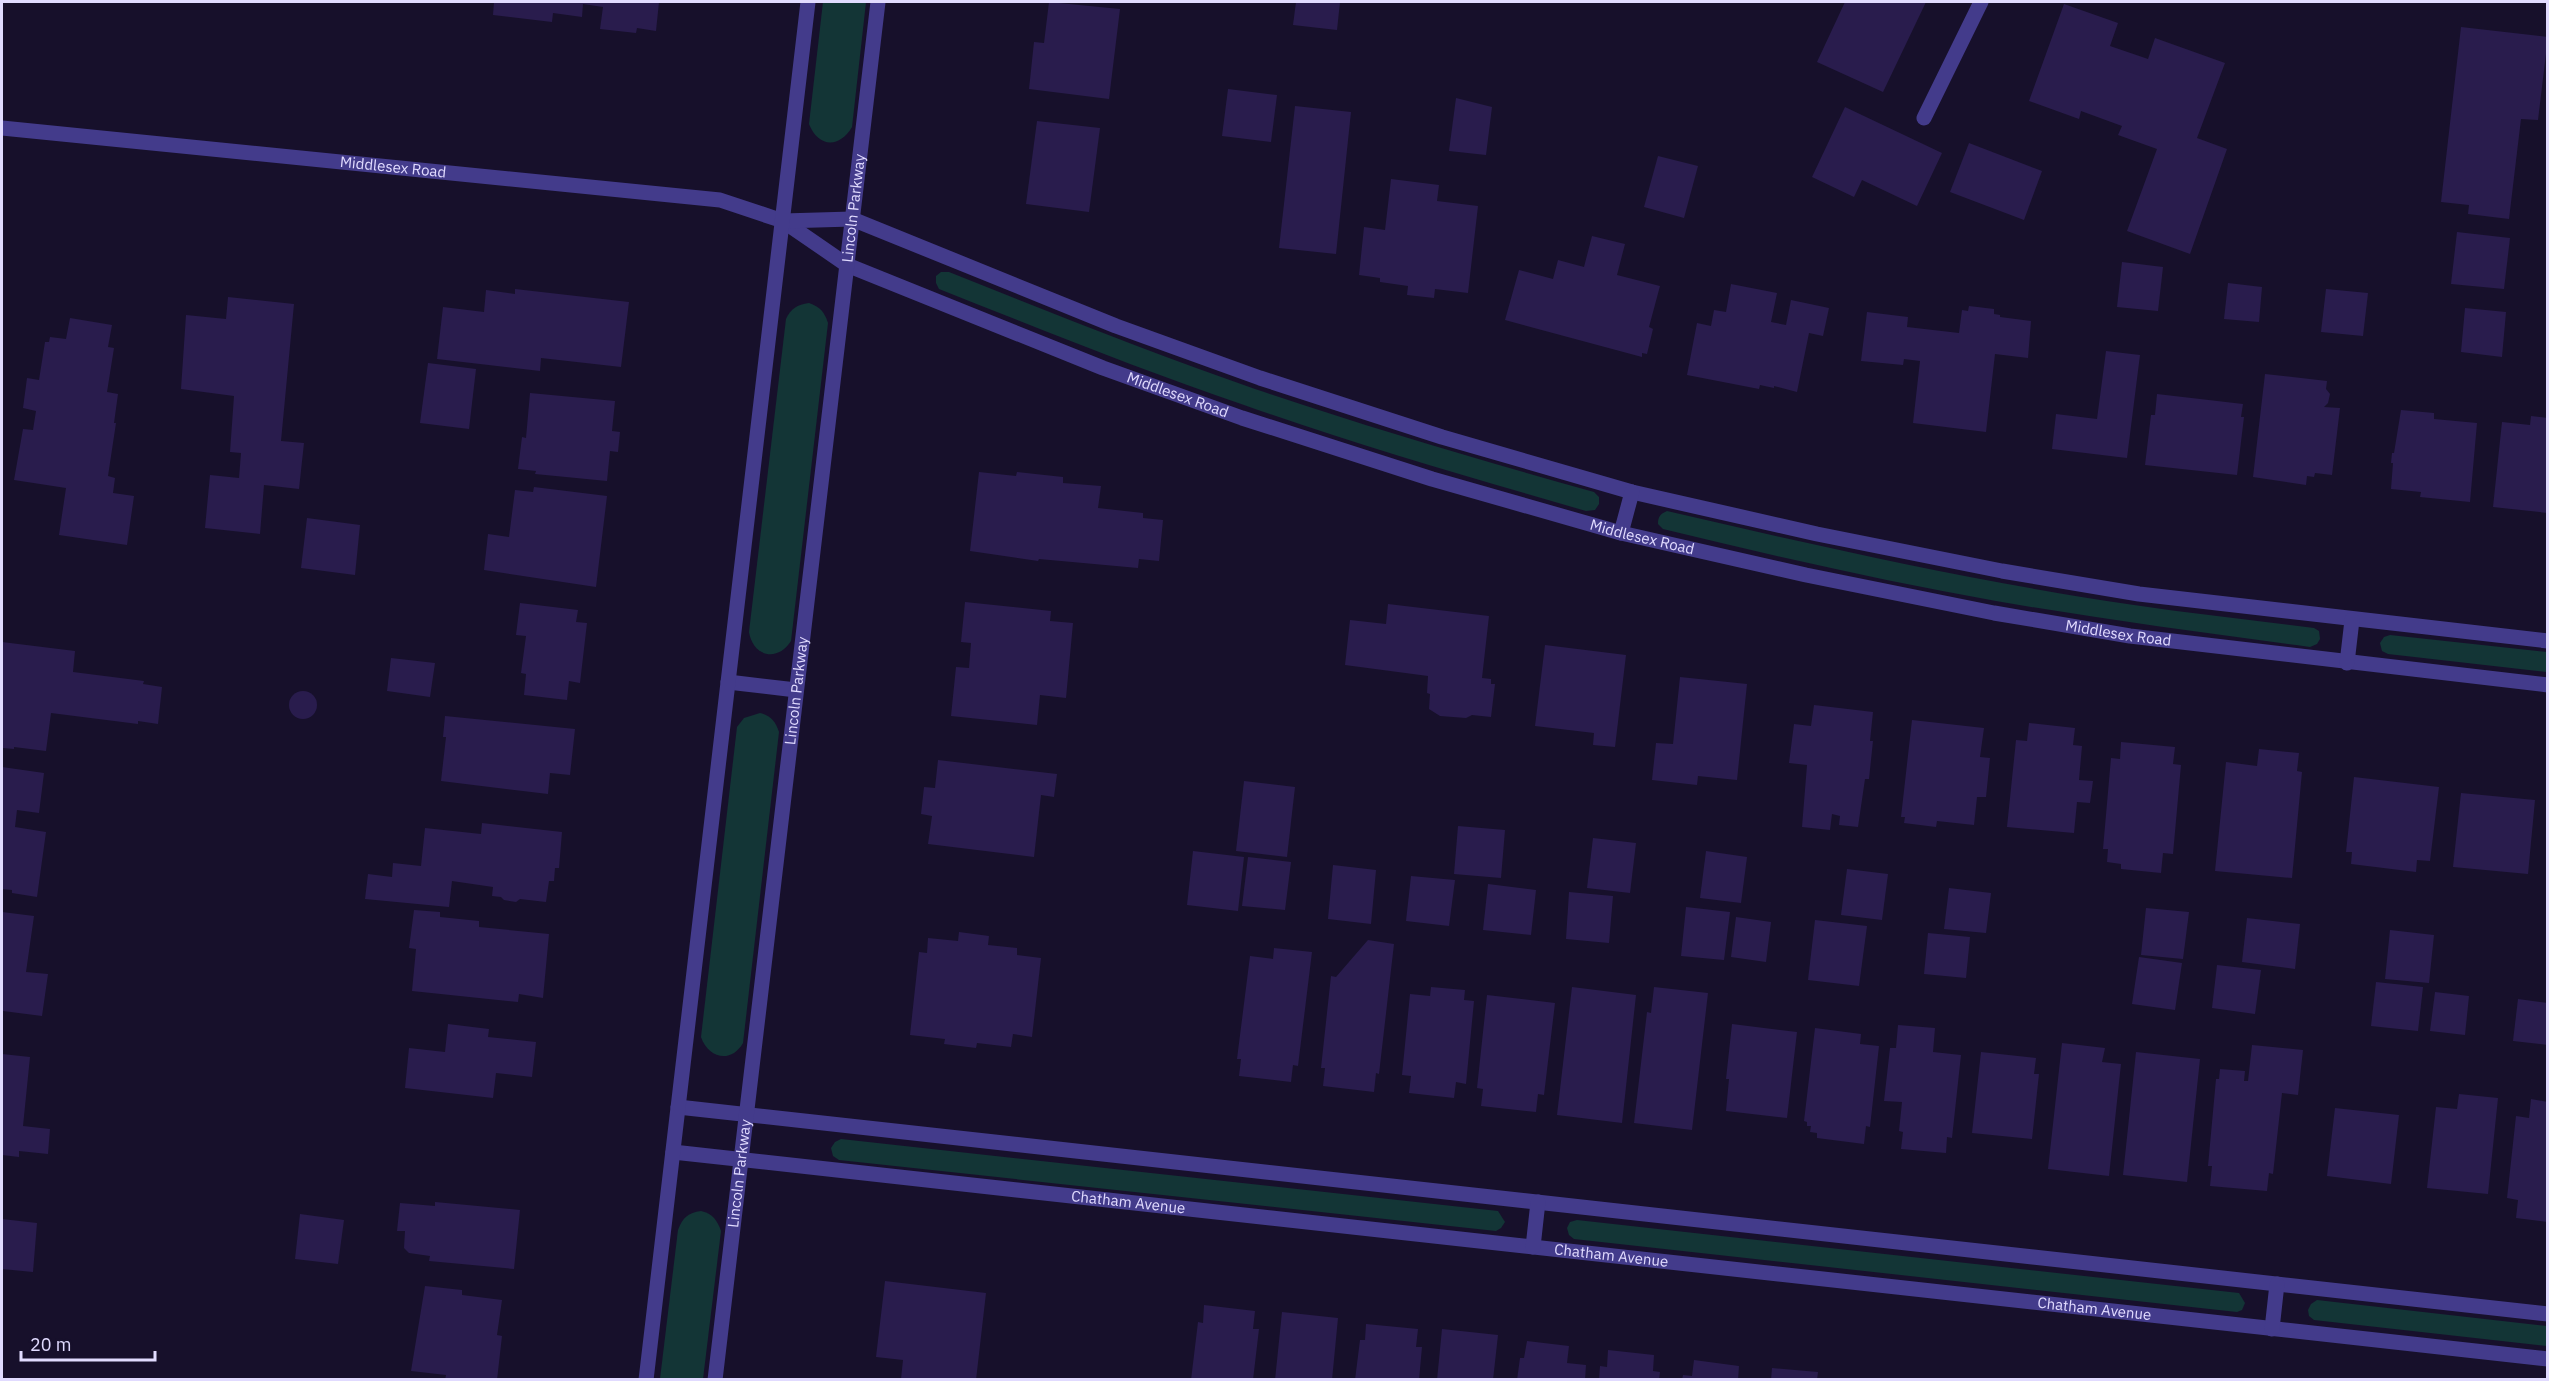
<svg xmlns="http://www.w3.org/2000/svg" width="2549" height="1381" font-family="'IBM Plex Sans',sans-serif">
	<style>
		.green { fill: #133536 }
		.building { fill: #291c4d }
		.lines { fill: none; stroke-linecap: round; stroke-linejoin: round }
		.minor { stroke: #433b8b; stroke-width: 15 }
		.labels { text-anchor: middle; stroke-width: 4.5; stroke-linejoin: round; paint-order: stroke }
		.street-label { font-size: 15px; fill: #e1dbff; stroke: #17102b }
	</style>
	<rect width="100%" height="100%" fill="#17102b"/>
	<!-- green -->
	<g class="green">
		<path d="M823 2H866L852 127C839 149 818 147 809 124Z"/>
		<path d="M941 272H949C1051 313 1152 353 1255 389 1367 427 1480 460 1594 492L1599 497V504L1595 510 1586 511C1472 478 1357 445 1244 405 1141 370 1040 329 939 289L936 283V276Z"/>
		<path d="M809 303C820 307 824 311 828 323L791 641C778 662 753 657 749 632L786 319C791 308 797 305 809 303Z"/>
		<path d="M1667 511C1822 547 1977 582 2134 605 2194 614 2254 620 2314 628L2319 631 2320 639 2317 644 2310 647C2205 633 2100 619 1996 601 1884 581 1773 556 1663 529L1658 524C1658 517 1660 514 1667 511Z"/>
		<path d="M2390 635 2547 652V672L2388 654 2382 651 2380 643 2384 637Z"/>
		<path d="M760 713C771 716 775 721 779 732L743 1043C731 1064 708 1058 701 1037L737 727 744 718Z"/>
		<path d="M841 1139 1498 1211 1505 1222 1501 1228 1496 1231 839 1160 833 1156 831 1148 835 1142Z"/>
		<path d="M701 1211C713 1214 717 1220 721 1231L703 1379H660L678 1230C683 1217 688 1213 701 1211Z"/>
		<path d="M1577 1220 2239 1293 2245 1303 2242 1310 2237 1312 1574 1239 1569 1235 1567 1228 1570 1222Z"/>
		<path d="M2317 1300 2547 1326V1346L2314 1320 2309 1316 2308 1310 2311 1304Z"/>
	</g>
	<!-- building -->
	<g class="building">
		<path d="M494 2H659L656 31 637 28 636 33 600 29 603 7 583 4 582 17 553 13 552 22 493 15Z"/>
		<path d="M1049 2 1120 9 1109 99 1029 89 1034 42 1044 43Z"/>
		<path d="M1296 2H1340L1337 30 1293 25Z"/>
		<path d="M1845 2H1926L1883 92 1817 62Z"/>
		<path d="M2064 4 2118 23 2110 46 2148 59 2155 38 2225 63 2197 138 2227 149 2190 254 2127 231 2157 149 2118 135 2122 126 2081 111 2079 119 2029 101Z"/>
		<path d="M2461 27 2548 37 2538 120 2521 119 2509 219 2468 214 2469 205 2441 202Z"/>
		<path d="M1228 89 1277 95 1271 142 1222 136Z"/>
		<path d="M1456 98 1492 107 1486 155 1449 151Z"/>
		<path d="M1295 106 1351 112 1336 254 1279 248Z"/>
		<path d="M1845 107 1942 153 1917 206 1862 180 1854 197 1812 177Z"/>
		<path d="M1037 121 1100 128 1089 212 1026 204Z"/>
		<path d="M1969 143 2042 171 2024 220 1950 192Z"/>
		<path d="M1658 156 1698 166 1684 218 1644 207Z"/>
		<path d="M1391 179 1439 185 1437 201 1478 206 1468 293 1435 289 1434 298 1407 295 1408 286 1380 282V278L1359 275 1364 227 1385 230Z"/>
		<path d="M2457 232 2510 238 2504 289 2451 284Z"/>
		<path d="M1592 236 1625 244 1617 275 1660 286 1649 327 1653 329 1647 354 1642 353V357L1505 320 1519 270 1553 279 1558 260 1584 267Z"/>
		<path d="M2122 262 2163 267 2158 311 2117 307Z"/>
		<path d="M2228 283 2262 287 2259 322 2224 319Z"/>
		<path d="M1731 284 1777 293 1771 322 1786 325 1791 300 1829 308 1823 336 1809 333 1797 392 1774 386V388L1760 385 1759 389 1687 375 1697 323 1711 326 1714 310 1726 312Z"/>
		<path d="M515 289 629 302 621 367 541 358 540 371 437 359 443 307 484 312 486 290 515 294Z"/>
		<path d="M2326 289 2368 293 2363 336 2321 332Z"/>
		<path d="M228 297 294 304 281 441 304 443 299 489 264 485 260 534 205 528 210 475 239 478 241 453 230 452 234 396 181 389 186 315 226 319Z"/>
		<path d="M1969 306 1994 309V314L2000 315V317L2031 321 2028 358 1995 354 1986 432 1913 423 1920 361 1904 359 1903 365 1861 361 1867 312 1908 317 1907 327 1959 333 1962 310 1968 311Z"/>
		<path d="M2465 308 2506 312 2502 357 2461 352Z"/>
		<path d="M70 318 112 325 108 347 114 348 107 392 118 394 114 423H116L108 476 115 478 113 493 134 496 127 545 59 535 66 488 14 480 23 429 33 430 36 411 23 408 27 378 39 380 45 342H49L50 337 66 339Z"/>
		<path d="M2106 351 2140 355 2127 458 2052 449 2056 414 2097 419Z"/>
		<path d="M428 363 476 369 469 429 420 423Z"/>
		<path d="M2265 374 2327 381 2326 389 2330 394 2328 403 2324 407 2340 408 2332 475 2315 473 2314 477 2307 476 2306 485 2253 477Z"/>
		<path d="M530 393 615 401 612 431 620 432 618 452 610 451 607 481 535 474 536 471 518 469 522 437 526 438Z"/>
		<path d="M2157 394 2243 404 2241 417H2244L2237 475 2145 465 2151 415H2155Z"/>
		<path d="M2401 410 2434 413V419L2477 423 2470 502 2420 497 2421 492 2391 489 2393 463H2391L2392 453H2394Z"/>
		<path d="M2531 416 2548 418V513L2493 507 2502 422 2530 425Z"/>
		<path d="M979 472 1016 476 1017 472 1063 477V483L1101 486 1098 508 1143 513V518L1163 520 1159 561 1139 559 1138 568 1039 559 1038 561 970 551Z"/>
		<path d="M534 487 607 496 596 587 484 570 488 534 509 537 515 490 533 492Z"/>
		<path d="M307 518 360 525 355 575 301 568Z"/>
		<path d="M965 602 1051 611 1050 621 1073 623 1066 698 1040 695 1037 725 951 716 956 667 969 668 971 643 961 642Z"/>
		<path d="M520 603 578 610 576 622 587 623 580 683 569 681 567 700 524 695 526 674 521 673 526 636 516 635Z"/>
		<path d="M1388 604 1489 616 1482 678 1491 679V684H1495L1491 717 1472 715 1466 718 1440 716 1429 709 1430 694 1427 693 1428 676 1345 665 1350 620 1386 624Z"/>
		<path d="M2 642 75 651 73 672 144 681 143 684 162 687 158 724 138 721V724L51 713 46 751 14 747V749L3 748Z"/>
		<path d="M1545 645 1626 655 1615 747 1593 745 1594 733 1535 726Z"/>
		<path d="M391 658 435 663 430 697 387 691Z"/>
		<path d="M1680 677 1747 684 1737 780 1698 776 1697 785 1652 780 1656 743 1673 744Z"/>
		<circle cx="303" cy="705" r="14"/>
		<path d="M1814 705 1873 712 1870 741H1873L1869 779H1865L1858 827 1839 825 1840 816 1832 814 1830 830 1802 827 1807 765 1789 763 1794 724 1811 726Z"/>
		<path d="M445 716 575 729 570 775 550 773 548 794 441 781 446 737H443Z"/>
		<path d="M1912 720 1984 728 1980 757 1990 758 1986 797H1977L1974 825 1937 821 1936 827 1904 823 1905 817H1901Z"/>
		<path d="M2029 723 2075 728 2073 745 2082 746 2079 780 2093 781 2090 803 2077 802 2074 833 2007 827 2016 740 2027 741Z"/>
		<path d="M2121 742 2175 747 2173 764 2181 765 2173 854 2163 853 2161 873 2121 869V864L2107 862 2108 849H2103L2111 758 2120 759Z"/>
		<path d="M2259 749 2299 753 2297 771 2302 772 2292 878 2215 871 2226 762 2257 766Z"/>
		<path d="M938 760 1057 774 1054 797 1041 795 1034 857 928 844 932 816 921 814 924 787 935 788Z"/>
		<path d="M2 767 44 773 39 813 17 810 15 827 46 832 37 897 12 893V890L2 889Z"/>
		<path d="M2354 777 2439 787 2430 861 2417 860 2416 872 2351 864 2352 852H2346Z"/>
		<path d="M1244 781 1295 787 1287 857 1236 851Z"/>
		<path d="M2461 793 2535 800 2528 874 2453 867Z"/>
		<path d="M482 823 562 832 559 868H555L554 881H549L546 902 520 899 516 902 504 900 501 897 492 896 493 887 452 881 449 907 365 899 368 874 392 877 393 863 421 866 425 828 481 834Z"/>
		<path d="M1458 826 1505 830 1501 878 1454 874Z"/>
		<path d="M1593 838 1636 843 1630 893 1587 888Z"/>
		<path d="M1193 851 1244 857 1238 911 1187 905Z"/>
		<path d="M1706 851 1747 857 1741 903 1700 898Z"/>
		<path d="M1248 857 1291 862 1285 910 1242 906Z"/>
		<path d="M1333 865 1376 870 1371 924 1328 919Z"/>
		<path d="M1847 869 1888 874 1882 920 1841 915Z"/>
		<path d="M1411 876 1455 880 1449 926 1406 921Z"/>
		<path d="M1488 884 1536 890 1531 935 1483 930Z"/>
		<path d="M1949 888 1991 893 1986 933 1944 929Z"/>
		<path d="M1569 892 1613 896 1609 943 1566 939Z"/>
		<path d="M1686 907 1730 912 1724 960 1681 956Z"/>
		<path d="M2146 908 2189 912 2183 959 2141 955Z"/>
		<path d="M414 910 440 912V917L479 921V927L549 934 543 998 519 994 518 1002 412 991 416 949 409 948Z"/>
		<path d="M2 912 34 916 26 972 48 974 42 1016 3 1011Z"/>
		<path d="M1736 917 1771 922 1766 962 1731 957Z"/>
		<path d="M2247 918 2300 924 2295 969 2242 962Z"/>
		<path d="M1815 920 1867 926 1859 986 1808 980Z"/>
		<path d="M2390 930 2434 935 2429 983 2385 979Z"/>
		<path d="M959 932 989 936 988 945 1017 948V955L1041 958 1032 1037 1013 1034 1011 1047 977 1043 976 1048 944 1044 945 1039 910 1035 919 952 927 953 928 938 958 941Z"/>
		<path d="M1928 933 1970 937 1966 978 1924 974Z"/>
		<path d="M1368 940 1394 944 1379 1074 1376 1073 1374 1092 1323 1086 1325 1068H1321L1331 976 1336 977Z"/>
		<path d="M1274 948 1312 952 1298 1066 1293 1065 1291 1082 1239 1076 1241 1059H1237L1250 956 1273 959Z"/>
		<path d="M2139 957 2182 963 2175 1010 2132 1004Z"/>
		<path d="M2217 965 2261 970 2255 1014 2212 1008Z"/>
		<path d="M2376 982 2423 987 2418 1031 2371 1026Z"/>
		<path d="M1431 987 1465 990 1464 1000 1474 1001 1466 1084 1456 1082 1454 1098 1409 1093 1411 1076 1402 1075 1410 994 1430 996Z"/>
		<path d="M1572 987 1636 995 1622 1123 1557 1115Z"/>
		<path d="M1654 987 1708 993 1692 1130 1634 1123 1647 1012 1651 1013Z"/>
		<path d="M2435 992 2469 996 2465 1035 2430 1031Z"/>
		<path d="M1487 995 1555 1003 1544 1095 1538 1094 1536 1112 1481 1106 1483 1089 1477 1088Z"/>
		<path d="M2518 999 2548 1003V1045L2513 1041Z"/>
		<path d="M448 1024 489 1029 488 1037 536 1042 532 1077 496 1073 493 1098 405 1088 409 1048 445 1052Z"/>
		<path d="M1732 1024 1797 1032 1787 1118 1726 1111 1729 1079H1726Z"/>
		<path d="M1898 1025 1935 1028 1933 1052 1961 1055 1952 1138 1947 1137 1946 1153 1901 1149 1903 1132 1899 1131 1902 1102 1884 1101 1890 1048H1896Z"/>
		<path d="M1815 1028 1861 1034 1860 1044 1879 1046 1870 1127 1866 1126 1864 1144 1817 1138V1133L1810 1132 1811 1126H1807V1122L1804 1121Z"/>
		<path d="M2062 1043 2105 1048 2102 1062 2121 1064 2109 1176 2048 1169Z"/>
		<path d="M2252 1045 2303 1050 2298 1095 2282 1093 2273 1174 2269 1173 2267 1191 2210 1186 2212 1166H2208L2216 1079H2219L2220 1069 2245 1071 2244 1081H2248Z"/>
		<path d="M1981 1052 2036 1058 2034 1074H2039L2032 1139 1972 1133Z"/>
		<path d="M2136 1052 2200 1059 2187 1182 2123 1175Z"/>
		<path d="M2 1054 30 1057 23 1126 50 1129 48 1154 19 1151V1157L2 1155Z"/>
		<path d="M2459 1094 2498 1098 2488 1194 2427 1188 2436 1107 2457 1109Z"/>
		<path d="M2531 1099 2548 1102V1222L2516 1218 2518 1200 2507 1198 2516 1116 2529 1118Z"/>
		<path d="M2335 1108 2399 1115 2391 1184 2327 1176Z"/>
		<path d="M435 1202 520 1210 514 1269 429 1261 430 1256 409 1253 404 1248 405 1231H397L400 1203 435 1206Z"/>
		<path d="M300 1214 344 1220 338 1264 295 1259Z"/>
		<path d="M2 1219 37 1223 33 1272 2 1269Z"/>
		<path d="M885 1281 986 1293 976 1380 901 1379 903 1360 876 1357Z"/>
		<path d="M425 1286 462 1290V1295L502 1300 497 1335 502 1336 497 1380H445L446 1375 411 1371Z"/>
		<path d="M1204 1305 1255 1311 1253 1329H1259L1253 1380H1191L1198 1322 1203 1323Z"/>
		<path d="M1282 1312 1338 1318 1332 1380H1275Z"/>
		<path d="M1366 1324 1418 1329 1416 1347H1422L1419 1380H1355L1360 1340H1365Z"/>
		<path d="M1442 1329 1498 1335 1493 1380H1437Z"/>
		<path d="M1527 1341 1569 1346 1567 1363 1586 1365 1585 1380H1517L1520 1358H1524Z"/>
		<path d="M1608 1350 1654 1355 1653 1371 1660 1372 1659 1380H1599L1600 1366 1607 1367Z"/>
		<path d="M1694 1360 1739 1366 1738 1380H1682L1683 1375 1692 1376Z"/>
		<path d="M1772 1368 1818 1372 1817 1380H1771Z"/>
	</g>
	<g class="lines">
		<!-- minor -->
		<g class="minor">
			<path d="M1924 118 1981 2"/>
			<path id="s1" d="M2 128 720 200 783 221 847 265 1103 368 1242 418 1432 479 1621 533 1806 575 1994 613 2130 636 2548 685"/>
			<path d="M783 221 852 219 1116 326 1260 378 1442 437 1632 492 1817 534 2002 571 2139 594 2548 641"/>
			<path d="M1621 533 1632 492"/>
			<path d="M2347 663 2352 620"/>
			<path d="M728 682 796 690"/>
			<path d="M678 1107 2548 1314"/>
			<path id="s2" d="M673 1152 2548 1359"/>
			<path d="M1533 1247 1538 1202"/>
			<path d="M2272 1329 2277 1284"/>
			<path d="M646 1380 808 2"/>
			<path id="s3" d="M715 1380 878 2"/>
		</g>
	</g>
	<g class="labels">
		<!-- street labels -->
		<g class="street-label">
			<text dy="5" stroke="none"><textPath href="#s1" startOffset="393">Middlesex Road</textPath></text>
			<text dy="5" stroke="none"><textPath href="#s3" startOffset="1180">Lincoln Parkway</textPath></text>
			<text dy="5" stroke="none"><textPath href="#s1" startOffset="1221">Middlesex Road</textPath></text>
			<text dy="5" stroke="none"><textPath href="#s1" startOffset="1707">Middlesex Road</textPath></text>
			<text dy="5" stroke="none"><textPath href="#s1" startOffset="2193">Middlesex Road</textPath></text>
			<text dy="5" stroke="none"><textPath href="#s3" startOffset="694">Lincoln Parkway</textPath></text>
			<text dy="5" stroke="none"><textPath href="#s3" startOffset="208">Lincoln Parkway</textPath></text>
			<text dy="5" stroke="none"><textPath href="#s2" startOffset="458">Chatham Avenue</textPath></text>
			<text dy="5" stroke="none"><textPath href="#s2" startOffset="944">Chatham Avenue</textPath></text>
			<text dy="5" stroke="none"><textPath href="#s2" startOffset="1430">Chatham Avenue</textPath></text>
		</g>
	</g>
	<!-- border -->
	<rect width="2549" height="1381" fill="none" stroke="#e1dbff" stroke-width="6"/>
	<!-- scale -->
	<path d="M21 1351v9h134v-9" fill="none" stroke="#e1dbff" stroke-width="3"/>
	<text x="30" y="1351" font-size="18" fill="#e1dbff" stroke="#17102b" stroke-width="4.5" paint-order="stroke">20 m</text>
</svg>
